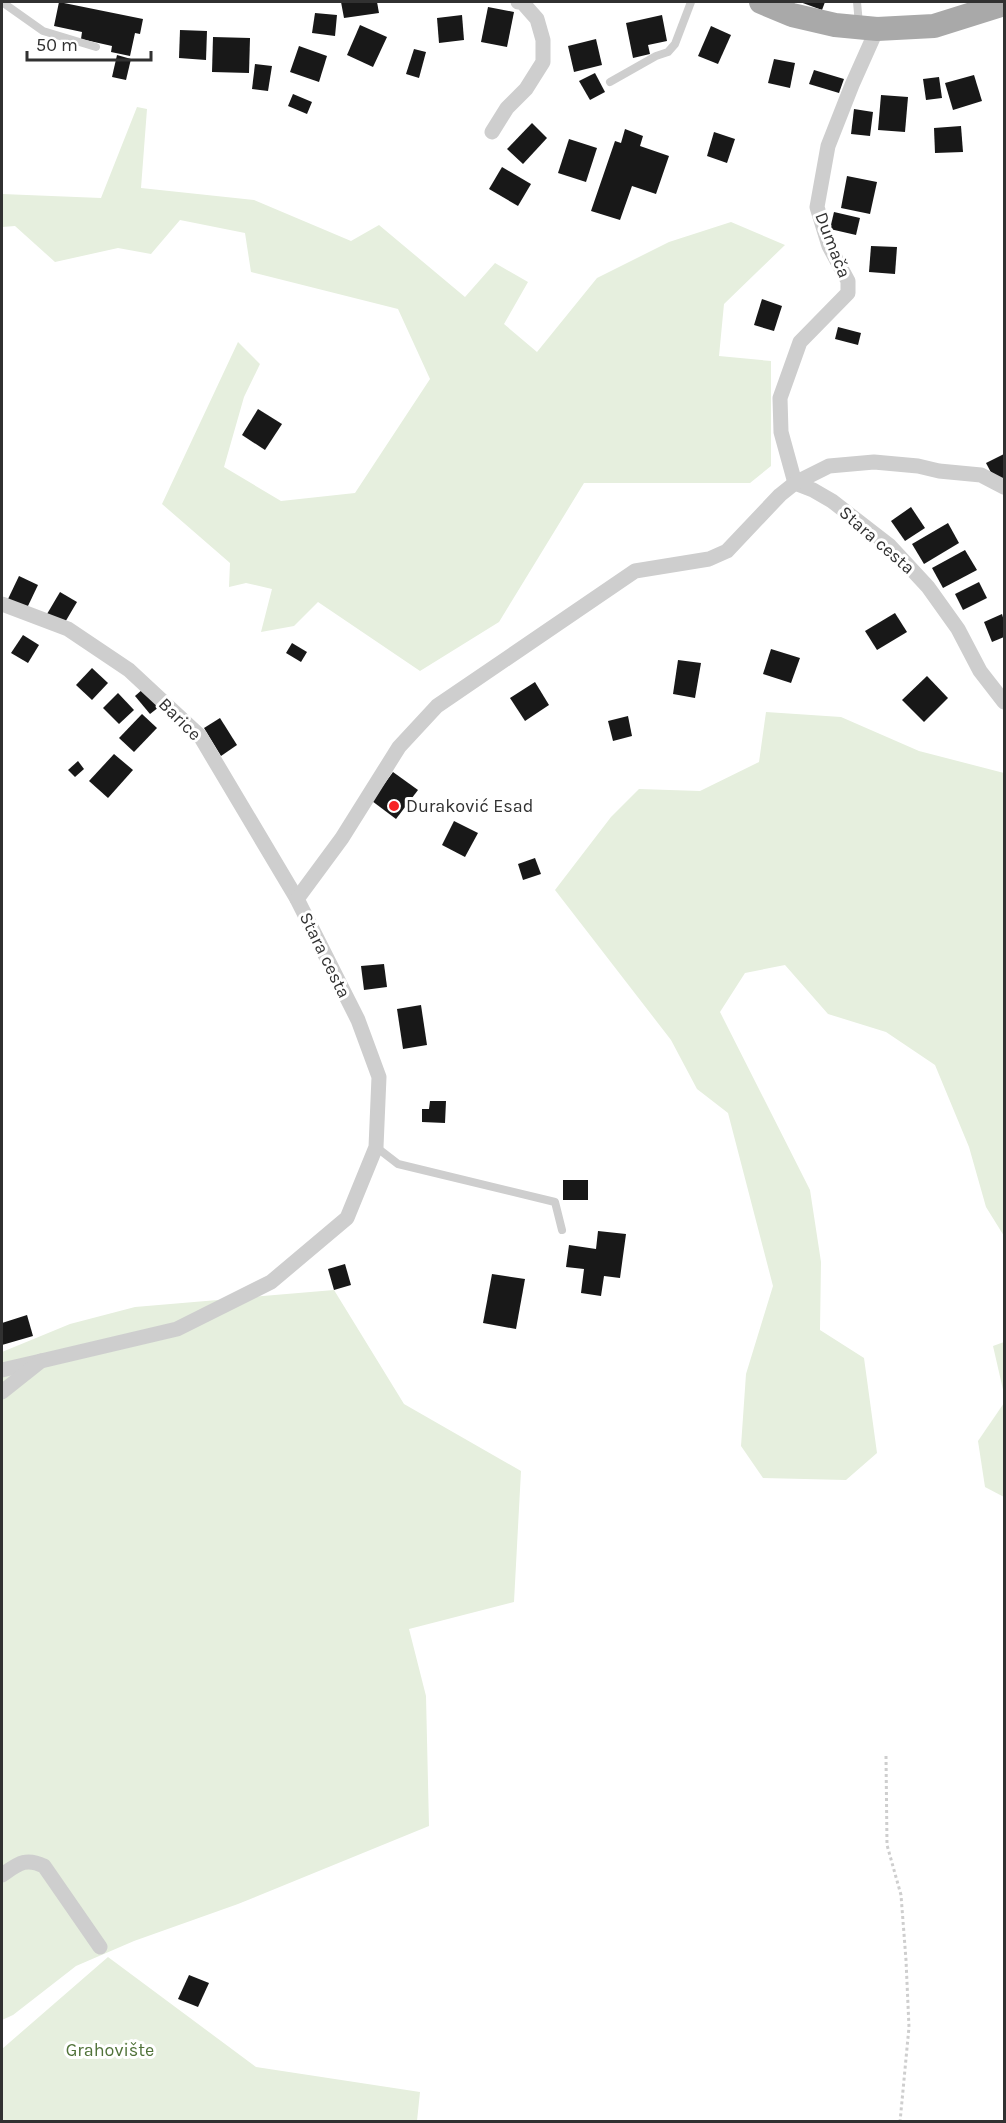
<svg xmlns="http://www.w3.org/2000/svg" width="1006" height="2123" font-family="Karla,sans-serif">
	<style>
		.green { fill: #e6efde }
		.building { fill: #181818 }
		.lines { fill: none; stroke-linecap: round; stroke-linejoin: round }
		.path { stroke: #cecece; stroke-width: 3; stroke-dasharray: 3 3; stroke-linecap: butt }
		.service { stroke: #cecece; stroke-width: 8 }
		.minor { stroke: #cecece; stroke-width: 15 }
		.primary { stroke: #a9a9a9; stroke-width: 24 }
		.poi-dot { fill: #f72425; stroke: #fff; stroke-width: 2 }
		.labels { text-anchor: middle; stroke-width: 6; stroke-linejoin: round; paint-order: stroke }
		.street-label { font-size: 18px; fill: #313131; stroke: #fff }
		.poi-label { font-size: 18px; fill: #313131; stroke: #fff; text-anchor: start }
		.park-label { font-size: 18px; fill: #507239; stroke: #fff }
	</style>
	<rect width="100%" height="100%" fill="#fff"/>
	<!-- green -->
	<g class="green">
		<path d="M137 107 147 109 141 188 254 200 351 241 379 225 465 297 495 263 528 282 504 324 537 352 597 278 669 242 731 222 785 245 724 304 719 356 771 361V466L750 483H584L499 622 420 671 318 602 294 626 261 632 272 589 246 583 229 587 230 563 162 504 238 342 260 364 244 397 224 467 281 501 355 493 430 379 398 309 251 272 245 233 180 220 151 254 118 248 55 262 15 226 2 227V194L101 198Z"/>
		<path d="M766 712 841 717 919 751 1004 773V1236L986 1207 969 1147 935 1065 886 1032 828 1014 785 965 745 973 720 1012 810 1190 821 1262 820 1330 864 1358 877 1453 846 1480 763 1478 741 1446 746 1374 773 1286 728 1113 697 1089 671 1040 555 890 611 817 639 789 700 791 759 762Z"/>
		<path d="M334 1290 404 1404 521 1471 514 1602 409 1629 426 1696 429 1826 238 1904 134 1941 76 1966 13 2015 2 2020V1352L70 1324 135 1307Z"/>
		<path d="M1004 1342V1394L993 1346Z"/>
		<path d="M1004 1403V1497L985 1487 978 1441Z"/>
		<path d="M108 1957 256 2067 420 2092 417 2121H2V2049Z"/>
	</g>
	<!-- building -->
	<g class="building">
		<path d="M59 2 143 19 140 34 135 33 130 56 111 52 112 46 81 39 82 32 54 26Z"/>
		<path d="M341 2H377L379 13 344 18Z"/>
		<path d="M800 2H825L822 10Z"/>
		<path d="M488 7 514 12 507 47 481 42Z"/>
		<path d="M315 13 337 15 335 36 312 33Z"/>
		<path d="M462 15 464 40 439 43 437 18Z"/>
		<path d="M662 15 667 41 648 45 650 54 633 58 626 23Z"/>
		<path d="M360 25 387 37 373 67 347 55Z"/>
		<path d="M711 26 731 35 718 64 698 56Z"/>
		<path d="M180 30 207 31 206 60 179 58Z"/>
		<path d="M213 37 250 38 249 73 212 72Z"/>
		<path d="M596 39 602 65 574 72 568 46Z"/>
		<path d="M299 46 327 56 319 82 290 72Z"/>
		<path d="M414 49 426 52 419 78 406 74Z"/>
		<path d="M117 55 131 59 126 80 112 77Z"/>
		<path d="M774 59 795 63 790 88 768 83Z"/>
		<path d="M255 64 272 66 268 91 252 89Z"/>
		<path d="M814 70 844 79 839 93 809 84Z"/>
		<path d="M595 73 605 92 590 100 579 81Z"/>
		<path d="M974 75 982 101 953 110 945 83Z"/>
		<path d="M939 77 942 98 926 100 923 79Z"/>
		<path d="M293 94 312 102 307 114 288 106Z"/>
		<path d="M881 95 908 97 905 132 878 130Z"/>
		<path d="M854 109 873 112 870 136 851 134Z"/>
		<path d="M532 123 547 138 523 164 507 149Z"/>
		<path d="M961 126 963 152 935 153 934 128Z"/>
		<path d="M625 129 643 136 640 146 669 156 656 194 632 186 620 220 591 211 615 141 621 143Z"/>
		<path d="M714 132 735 139 727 163 707 156Z"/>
		<path d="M569 139 597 148 586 182 558 173Z"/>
		<path d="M502 167 531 184 518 206 489 189Z"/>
		<path d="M847 176 877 182 870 214 841 208Z"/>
		<path d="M834 212 860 218 856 235 830 229Z"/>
		<path d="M871 246 897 247 895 274 869 272Z"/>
		<path d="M762 299 782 306 774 331 754 325Z"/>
		<path d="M838 327 861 333 858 345 835 339Z"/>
		<path d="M258 409 282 424 265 450 242 435Z"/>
		<path d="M1004 454V478L996 482 986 463Z"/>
		<path d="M911 507 925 528 905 541 891 521Z"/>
		<path d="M948 523 959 543 924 564 912 544Z"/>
		<path d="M965 550 977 570 943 588 932 568Z"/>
		<path d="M19 576 38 585 27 608 8 599Z"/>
		<path d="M979 582 987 598 963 610 955 594Z"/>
		<path d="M60 592 77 602 64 624 47 614Z"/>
		<path d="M895 613 907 632 877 650 865 631Z"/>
		<path d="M1002 614 1004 621V637L992 642 984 622Z"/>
		<path d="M23 635 39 645 28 663 11 653Z"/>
		<path d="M292 643 307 652 301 662 286 653Z"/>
		<path d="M771 649 800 658 791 683 763 674Z"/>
		<path d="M678 660 701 663 695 698 673 694Z"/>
		<path d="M92 668 108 683 92 700 76 685Z"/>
		<path d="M927 676 948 698 924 722 902 700Z"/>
		<path d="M535 682 549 705 525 721 510 698Z"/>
		<path d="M143 689 159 707 150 714 135 696Z"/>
		<path d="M118 693 134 710 119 724 103 708Z"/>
		<path d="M142 714 157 728 134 752 119 738Z"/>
		<path d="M628 716 632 736 613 741 608 721Z"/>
		<path d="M220 718 237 745 221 756 204 728Z"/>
		<path d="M114 754 133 770 108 798 89 781Z"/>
		<path d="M78 761 84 769 75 777 68 770Z"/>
		<path d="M393 772 418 790 396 819 372 801Z"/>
		<path d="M454 821 478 833 465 857 442 845Z"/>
		<path d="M535 858 541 874 523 880 518 864Z"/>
		<path d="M384 964 387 987 364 990 361 966Z"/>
		<path d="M421 1005 427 1045 403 1049 397 1009Z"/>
		<path d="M430 1101H446L445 1123 422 1122V1109H429Z"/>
		<rect x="563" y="1180" width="25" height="20"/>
		<path d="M598 1231 626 1234 620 1278 604 1276 601 1296 581 1293 584 1269 566 1267 569 1245 596 1249Z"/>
		<path d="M345 1264 351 1285 334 1290 328 1269Z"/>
		<path d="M492 1274 525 1279 516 1329 483 1323Z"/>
		<path d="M27 1315 33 1336 2 1345V1323Z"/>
		<path d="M189 1975 209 1983 198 2007 178 1999Z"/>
	</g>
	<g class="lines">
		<!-- path -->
		<path class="path" d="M886 1756 887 1845 901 1895 906 1960 909 2027 900 2122"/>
		<!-- service -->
		<g class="service">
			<path d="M2 2 43 31 96 47"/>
			<path d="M857 2 859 24"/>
			<path d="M610 82 656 56 668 52 675 44 691 2"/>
			<path d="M376 1147 398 1164 555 1202 562 1230"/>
		</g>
		<!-- minor -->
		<g class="minor">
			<path d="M877 29 852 85 828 146 817 207 829 246 848 281V293L800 342 780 398 781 432 795 483 813 490 832 501 890 546 928 587 958 629 980 671 1004 702"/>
			<path d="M492 132 507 108 526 89 543 62V40L537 19 522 2H518"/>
			<path d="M2 604 68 629 129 670 200 736 297 899"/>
			<path d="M2 1370 41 1361"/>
			<path d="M2 1392 41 1361 177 1329 271 1282 347 1218 376 1147 379 1077 358 1020 297 899 342 838 399 747 437 706 635 571 709 559 727 551 780 495 795 483 829 466 874 462 918 466 939 471 981 475 1004 487"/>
			<path d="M2 1875C18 1864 25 1857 44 1866L100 1947"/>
		</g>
		<!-- primary -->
		<path class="primary" d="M761 2 792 15 835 25 877 29 934 26 1004 4"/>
	</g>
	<!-- markers -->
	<circle class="poi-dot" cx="394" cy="806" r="6"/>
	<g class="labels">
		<!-- street labels -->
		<g class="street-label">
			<text transform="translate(833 245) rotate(69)" y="6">Dumača</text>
			<text transform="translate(877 540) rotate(41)" y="6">Stara cesta</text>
			<text transform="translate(180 719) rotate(45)" y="6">Barice</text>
			<text transform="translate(325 955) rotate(64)" y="6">Stara cesta</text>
		</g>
		<!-- poi labels -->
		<g class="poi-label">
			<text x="406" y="812">Duraković Esad</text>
		</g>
		<!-- park labels -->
		<g class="park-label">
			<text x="110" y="2056">Grahovište</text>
		</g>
	</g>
	<!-- border -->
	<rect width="1006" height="2123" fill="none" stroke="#313131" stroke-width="6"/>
	<!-- scale -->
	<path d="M27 51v9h124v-9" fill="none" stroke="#313131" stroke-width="3"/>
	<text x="36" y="51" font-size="18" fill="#313131" stroke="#ffffff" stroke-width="4.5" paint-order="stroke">50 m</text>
</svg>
